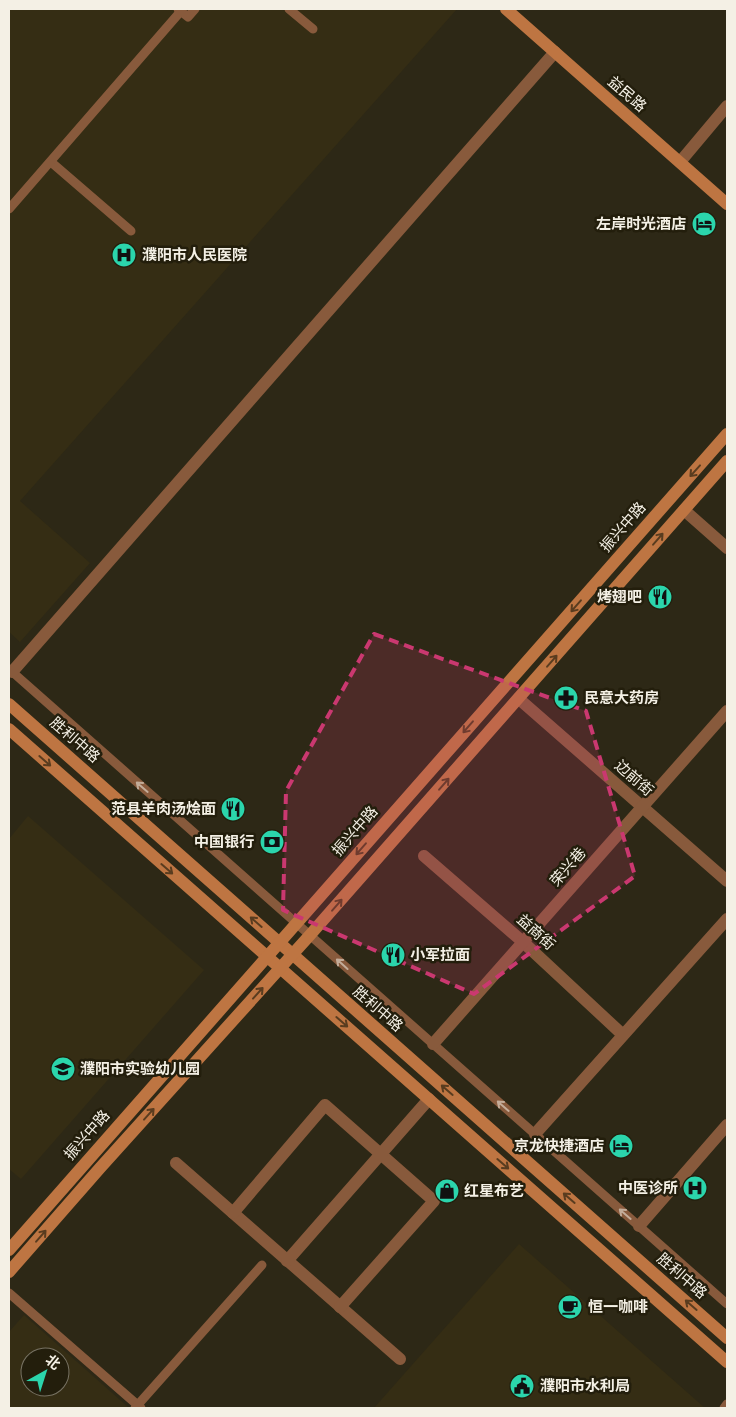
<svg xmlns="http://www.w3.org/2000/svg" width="736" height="1417" font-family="Quicksand,'Noto Sans SC',sans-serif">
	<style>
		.built { fill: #352d14; fill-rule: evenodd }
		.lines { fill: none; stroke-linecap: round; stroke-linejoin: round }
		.lane { stroke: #885a3c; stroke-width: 9 }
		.street { stroke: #885a3c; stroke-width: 12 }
		.secondary { stroke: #be7542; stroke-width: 12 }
		.oneway { stroke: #593c1f }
		.oneway2 { stroke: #c3ac99 }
		.marked { fill: #ca3870; fill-opacity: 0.2; stroke: #ca3870; stroke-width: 4; stroke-dasharray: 10 6; stroke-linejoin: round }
		.labels { text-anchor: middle; stroke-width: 5; stroke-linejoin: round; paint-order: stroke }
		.street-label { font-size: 15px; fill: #f4f0e5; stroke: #231e0c }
		.poi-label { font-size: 15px; font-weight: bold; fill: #f4f0e5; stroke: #231e0c; text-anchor: start }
	</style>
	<rect width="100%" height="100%" fill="#2d2816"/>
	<!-- built -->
	<g class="built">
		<path d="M9 9H457L20 501 90 563 20 642 9 632Z"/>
		<path d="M28 816 204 970 21 1179 9 1169V839Z"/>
		<path d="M519 1244 705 1408H374Z"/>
		<path d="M24 1315 129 1408H9V1332ZM30 1357H60V1387H30Z"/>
	</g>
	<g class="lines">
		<!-- lane -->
		<g class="lane">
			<path d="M178 9 188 17 195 9"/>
			<path d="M289 9 313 29"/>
			<path d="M51 162 131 231"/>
			<path d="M9 209 181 11"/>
			<path d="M9 669 727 1304"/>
			<path d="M9 1293 141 1408"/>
			<path d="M135 1408 262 1265"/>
			<path d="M724 1408 727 1404"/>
		</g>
		<!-- street -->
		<g class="street">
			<path d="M680 162 727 106"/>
			<path d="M684 510 727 548"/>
			<path d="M12 672 555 52"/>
			<path d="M519 699 727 881"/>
			<path d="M424 856 523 942 623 1035"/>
			<path d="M433 1044 727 711"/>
			<path d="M535 1134 727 919"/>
			<path d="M176 1163 400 1359"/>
			<path d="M233 1213 325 1105 434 1201 340 1307"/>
			<path d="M639 1226 727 1125"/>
			<path d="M287 1261 429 1099"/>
		</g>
		<!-- secondary -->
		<g class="secondary">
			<path d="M506 9 727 204"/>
			<path d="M9 704 727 1338"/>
			<path d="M9 729 727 1362"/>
			<path d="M9 1250 727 434"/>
			<path d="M9 1272 100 1168 310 935 727 461"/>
		</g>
	</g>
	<!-- one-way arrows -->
	<defs><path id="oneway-shaft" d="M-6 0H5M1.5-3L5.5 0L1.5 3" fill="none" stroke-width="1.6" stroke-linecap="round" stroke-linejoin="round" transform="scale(1.25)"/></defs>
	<g class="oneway">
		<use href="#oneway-shaft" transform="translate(695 471) rotate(132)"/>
		<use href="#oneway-shaft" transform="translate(658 539) rotate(-49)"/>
		<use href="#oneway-shaft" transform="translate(576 606) rotate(131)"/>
		<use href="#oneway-shaft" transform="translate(552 661) rotate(-49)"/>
		<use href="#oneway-shaft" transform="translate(468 727) rotate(131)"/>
		<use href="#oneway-shaft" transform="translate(45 761) rotate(41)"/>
		<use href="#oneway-shaft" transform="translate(444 784) rotate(-49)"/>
		<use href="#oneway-shaft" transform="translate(361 849) rotate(131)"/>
		<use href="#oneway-shaft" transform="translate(167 869) rotate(41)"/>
		<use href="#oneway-shaft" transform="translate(337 905) rotate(-49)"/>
		<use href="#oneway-shaft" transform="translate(256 922) rotate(-139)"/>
		<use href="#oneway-shaft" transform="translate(258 993) rotate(-48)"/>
		<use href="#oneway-shaft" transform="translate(342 1022) rotate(41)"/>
		<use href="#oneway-shaft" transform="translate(447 1090) rotate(-139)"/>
		<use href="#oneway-shaft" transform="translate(149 1114) rotate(-48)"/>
		<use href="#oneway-shaft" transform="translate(503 1164) rotate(41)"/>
		<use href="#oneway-shaft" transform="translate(569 1198) rotate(-139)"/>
		<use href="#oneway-shaft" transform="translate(41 1236) rotate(-49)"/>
		<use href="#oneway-shaft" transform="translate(691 1305) rotate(-139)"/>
	</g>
	<g class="oneway2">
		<use href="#oneway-shaft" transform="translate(142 787) rotate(-139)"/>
		<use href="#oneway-shaft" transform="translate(342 964) rotate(-138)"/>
		<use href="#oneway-shaft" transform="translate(503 1106) rotate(-139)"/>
		<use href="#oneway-shaft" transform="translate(625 1214) rotate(-139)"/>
	</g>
	<!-- marked area -->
	<path class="marked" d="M374 634 586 711 635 876 474 994 283 910 286 791Z"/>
	<!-- icons -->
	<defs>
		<symbol id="hotel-disc" viewBox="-11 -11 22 22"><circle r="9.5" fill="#2bd5ac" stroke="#231e0c"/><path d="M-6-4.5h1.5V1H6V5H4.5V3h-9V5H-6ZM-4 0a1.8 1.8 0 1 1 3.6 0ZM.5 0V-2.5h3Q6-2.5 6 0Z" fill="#111"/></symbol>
		<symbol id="hospital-disc" viewBox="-11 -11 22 22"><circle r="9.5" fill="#2bd5ac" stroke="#231e0c"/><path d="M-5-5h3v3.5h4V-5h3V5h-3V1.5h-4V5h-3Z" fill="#111"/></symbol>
		<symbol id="restaurant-disc" viewBox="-11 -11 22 22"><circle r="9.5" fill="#2bd5ac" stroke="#231e0c"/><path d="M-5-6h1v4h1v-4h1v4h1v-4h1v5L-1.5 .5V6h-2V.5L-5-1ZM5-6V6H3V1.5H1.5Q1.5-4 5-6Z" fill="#111"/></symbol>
		<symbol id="pharmacy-disc" viewBox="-11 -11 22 22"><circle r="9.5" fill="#2bd5ac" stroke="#231e0c"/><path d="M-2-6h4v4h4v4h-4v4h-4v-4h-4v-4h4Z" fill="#111"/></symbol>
		<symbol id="bank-disc" viewBox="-11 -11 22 22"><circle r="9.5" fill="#2bd5ac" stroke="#231e0c"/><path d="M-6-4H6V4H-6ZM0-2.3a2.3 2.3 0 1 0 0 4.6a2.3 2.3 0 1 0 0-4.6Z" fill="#111"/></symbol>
		<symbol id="school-disc" viewBox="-11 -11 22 22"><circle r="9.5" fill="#2bd5ac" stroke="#231e0c"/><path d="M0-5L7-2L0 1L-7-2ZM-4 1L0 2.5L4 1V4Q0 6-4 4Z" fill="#111"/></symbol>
		<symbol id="shop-disc" viewBox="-11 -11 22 22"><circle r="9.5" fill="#2bd5ac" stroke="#231e0c"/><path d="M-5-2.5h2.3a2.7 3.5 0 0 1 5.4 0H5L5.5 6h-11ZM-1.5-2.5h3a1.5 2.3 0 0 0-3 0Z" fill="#111"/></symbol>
		<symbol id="cafe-disc" viewBox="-11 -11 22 22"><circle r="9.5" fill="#2bd5ac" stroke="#231e0c"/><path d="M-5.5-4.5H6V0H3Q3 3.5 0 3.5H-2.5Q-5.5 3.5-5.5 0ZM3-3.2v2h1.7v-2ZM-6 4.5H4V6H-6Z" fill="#111"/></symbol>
		<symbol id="civic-disc" viewBox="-11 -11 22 22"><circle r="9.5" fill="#2bd5ac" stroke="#231e0c"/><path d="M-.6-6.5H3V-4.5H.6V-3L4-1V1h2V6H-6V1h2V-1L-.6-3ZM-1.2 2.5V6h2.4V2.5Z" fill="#111"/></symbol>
	</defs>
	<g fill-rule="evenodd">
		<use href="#hotel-disc" x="690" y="210" width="28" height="28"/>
		<use href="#hospital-disc" x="110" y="241" width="28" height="28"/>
		<use href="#restaurant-disc" x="646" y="583" width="28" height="28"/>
		<use href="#pharmacy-disc" x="552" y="684" width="28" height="28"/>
		<use href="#restaurant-disc" x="219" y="795" width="28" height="28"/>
		<use href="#bank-disc" x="258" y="828" width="28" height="28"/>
		<use href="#restaurant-disc" x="379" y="941" width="28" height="28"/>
		<use href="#school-disc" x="49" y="1055" width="28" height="28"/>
		<use href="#hotel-disc" x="607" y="1132" width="28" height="28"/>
		<use href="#hospital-disc" x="681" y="1174" width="28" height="28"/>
		<use href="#shop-disc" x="433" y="1177" width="28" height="28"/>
		<use href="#cafe-disc" x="556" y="1293" width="28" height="28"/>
		<use href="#civic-disc" x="508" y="1372" width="28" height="28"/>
	</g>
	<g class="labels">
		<!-- street labels -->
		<g class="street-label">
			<text transform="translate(627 94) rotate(41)" y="5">益民路</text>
			<text transform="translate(623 527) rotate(-49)" y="5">振兴中路</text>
			<text transform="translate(75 740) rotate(41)" y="5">胜利中路</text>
			<text transform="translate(634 778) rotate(41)" y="5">边前街</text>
			<text transform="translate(355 831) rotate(-49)" y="5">振兴中路</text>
			<text transform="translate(568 867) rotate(-49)" y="5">荣兴巷</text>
			<text transform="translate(536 932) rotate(42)" y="5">益商街</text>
			<text transform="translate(378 1009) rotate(41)" y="5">胜利中路</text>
			<text transform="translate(87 1135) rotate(-49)" y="5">振兴中路</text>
			<text transform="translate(682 1276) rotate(41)" y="5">胜利中路</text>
		</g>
		<!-- poi labels -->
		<g class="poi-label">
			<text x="686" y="229" text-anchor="end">左岸时光酒店</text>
			<text x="142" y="260">濮阳市人民医院</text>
			<text x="642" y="602" text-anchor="end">烤翅吧</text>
			<text x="584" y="703">民意大药房</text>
			<text x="216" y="814" text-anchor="end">范县羊肉汤烩面</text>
			<text x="254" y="847" text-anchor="end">中国银行</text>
			<text x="410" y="960">小军拉面</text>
			<text x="80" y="1074">濮阳市实验幼儿园</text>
			<text x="604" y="1151" text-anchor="end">京龙快捷酒店</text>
			<text x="678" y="1193" text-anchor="end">中医诊所</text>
			<text x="464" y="1196">红星布艺</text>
			<text x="588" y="1312">恒一咖啡</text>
			<text x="540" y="1391">濮阳市水利局</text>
		</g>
	</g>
	<!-- border -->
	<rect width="736" height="1417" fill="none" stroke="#f4f0e5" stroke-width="20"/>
	<!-- north arrow -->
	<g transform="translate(45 1372) rotate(39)"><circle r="24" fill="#231e0c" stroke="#777263"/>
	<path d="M0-4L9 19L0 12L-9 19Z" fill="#2bd5ac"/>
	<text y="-8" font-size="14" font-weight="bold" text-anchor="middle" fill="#f4f0e5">北</text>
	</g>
</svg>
